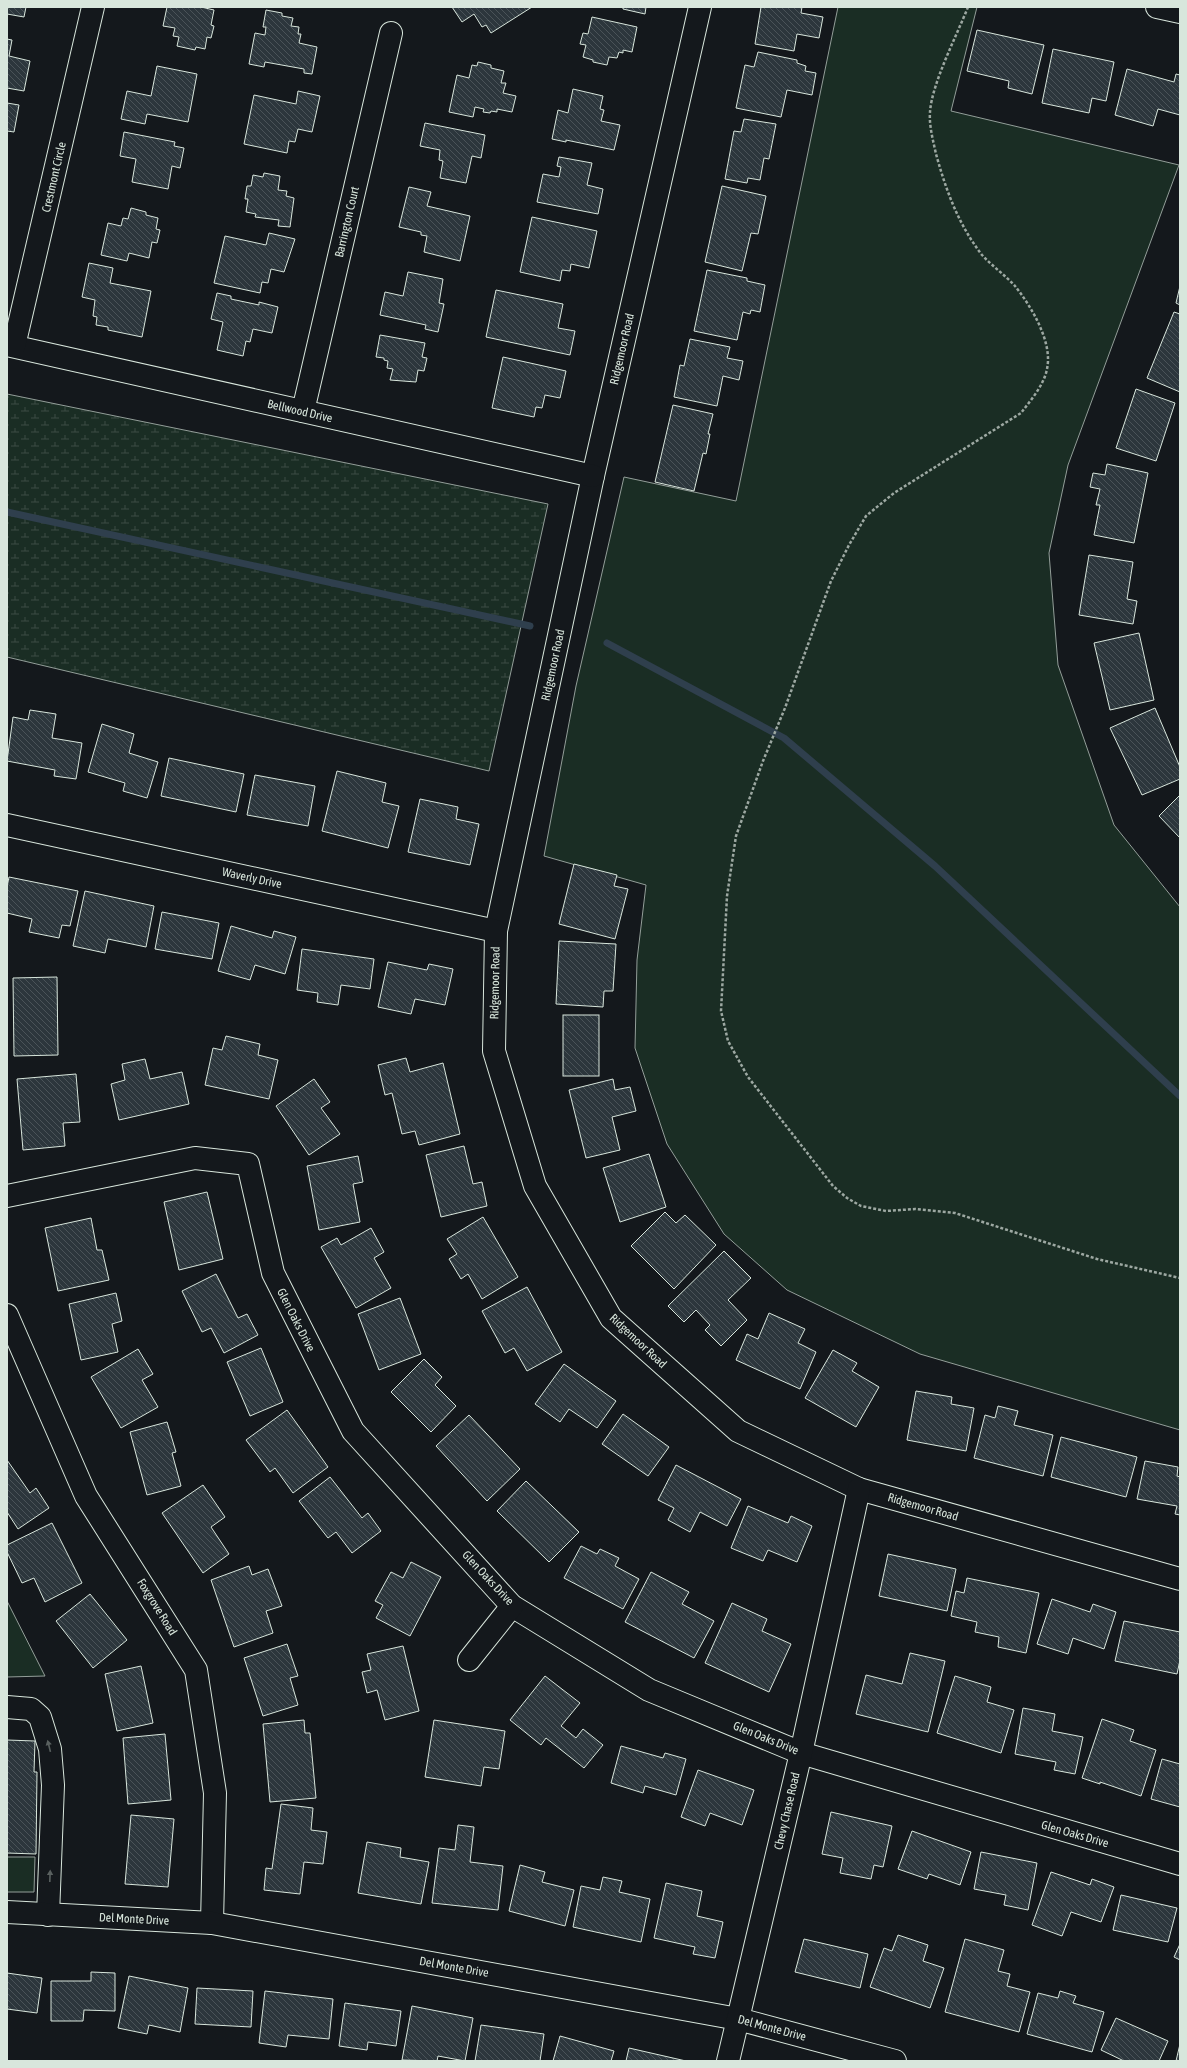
<svg xmlns="http://www.w3.org/2000/svg" width="1187" height="2068" font-family="'Asap Condensed',sans-serif">
	<style>
		.grass { fill: #1a2d24; stroke: #939e99 }
		.wetland { fill: url(#wetland-marsh); stroke: #939e99 }
		.lines { fill: none; stroke-linecap: round; stroke-linejoin: round }
		.stream { stroke: #2f3f4d; stroke-width: 7 }
		.building { fill: url(#building-back-hatch); stroke: #d8e6dc }
		.minor-casing { stroke: #d8e6dc; stroke-width: 24 }
		.major-casing { stroke: #d8e6dc; stroke-width: 24 }
		.path { stroke: #9da8a2; stroke-width: 2.5; stroke-dasharray: 3 2; stroke-linecap: butt }
		.minor { stroke: #14181c; stroke-width: 22 }
		.major { stroke: #14181c; stroke-width: 22 }
		.oneway { fill: #59605f }
		.labels { text-anchor: middle; stroke-width: 3; stroke-linejoin: round; paint-order: stroke }
		.street-label { font-size: 12px; fill: #d8e6dc; stroke: #14181c }
	</style>
	<defs>
		<pattern id="wetland-marsh" width="20" height="14" patternUnits="userSpaceOnUse"><rect width="20" height="14" fill="#1a2d24"/><path d="M1 5h8M5 5V1M11 12h8M15 12V8" fill="none" stroke="#3b4b43"/></pattern>
		<pattern id="building-back-hatch" width="6" height="6" patternUnits="userSpaceOnUse"><rect width="6" height="6" fill="#2c363c"/><path d="M-1 5l2 2M0 0l6 6M5-1l2 2" fill="none" stroke="#4a5358"/></pattern>
	</defs>
	<rect width="100%" height="100%" fill="#14181c"/>
	<!-- grass -->
	<g class="grass">
		<path d="M838 7H977L951 111 1179 165 1068 465 1049 553 1058 665 1114 825 1180 907V1430L920 1354 787 1290 724 1234 667 1144 635 1048 637 960 646 885 544 856 576 686 624 477 736 501Z"/>
		<path d="M7 1601 45 1676 7 1677Z"/>
		<path d="M7 1857H35L34 1892H7Z"/>
	</g>
	<!-- wetland -->
	<path class="wetland" d="M7 394 548 504 489 771 7 657Z"/>
	<g class="lines">
		<!-- stream -->
		<g class="stream">
			<path d="M7 512 530 626"/>
			<path d="M607 643 784 738 935 866 1180 1096"/>
		</g>
	</g>
	<!-- building -->
	<g class="building">
		<path d="M7 7H26L24 17 7 14Z"/>
		<path d="M167 7H201L214 10 211 25 214 26 211 38 207 37 205 49 196 47 195 50 177 46 179 37 173 36 175 28 163 26Z"/>
		<path d="M452 7H532L491 33 486 25 482 27 474 14 462 22Z"/>
		<path d="M623 7H646L645 14 623 9Z"/>
		<path d="M761 7H802L801 13 823 17 819 38 797 34 794 51 755 44Z"/>
		<path d="M266 10 282 13V16L293 18 291 26 299 27 298 34H301L299 43 317 47 312 74 304 73V69L265 62 264 67 249 64 255 33 265 35 266 27H263Z"/>
		<path d="M592 17 637 27 632 52 623 50V53L619 52 617 58 609 57 607 65 593 62V60L583 57 586 45 580 44 583 33 588 34Z"/>
		<path d="M977 30 1044 45 1032 94 1008 88 1009 81 967 71Z"/>
		<path d="M7 39 12 40 9 56 30 61 24 91 7 88Z"/>
		<path d="M1053 49 1114 62 1106 101 1092 98 1089 113 1042 103Z"/>
		<path d="M758 52 797 60V63L806 66 805 71 816 73 812 95 787 90 781 117 736 108 745 65 754 67Z"/>
		<path d="M478 62 491 65V68L504 71 501 83H506L503 93 516 96 512 112 497 109V112L491 111 490 113 483 112 484 109 475 107 473 117 449 112 457 75 469 78 472 65 477 66Z"/>
		<path d="M157 66 197 74 188 122 147 114 145 124 121 119 127 91 151 96Z"/>
		<path d="M1127 69 1174 82 1176 74 1180 75V115L1158 109 1153 126 1115 115Z"/>
		<path d="M573 89 603 96 600 109 604 110 601 121 620 125 614 150 566 140V142L552 139 558 110 568 113Z"/>
		<path d="M298 91 320 96 312 132 298 129 295 142 289 141 287 153 244 144 254 95 296 104Z"/>
		<path d="M7 103 19 105 14 132 7 131Z"/>
		<path d="M744 119 776 124 769 159 764 158 760 180 748 178 747 183 725 179 734 131 741 132Z"/>
		<path d="M425 123 485 135 481 158 472 156 466 183 440 178 443 161 439 160 440 150 420 146Z"/>
		<path d="M124 132 175 142 174 146 184 148 180 168 172 166 168 189 132 182 136 159 120 156Z"/>
		<path d="M559 157 592 163 587 185 603 189 598 214 537 202 543 174 559 177 561 167 557 166Z"/>
		<path d="M264 173 280 176 278 190 287 191 286 196 294 198 290 227 278 226 279 220 255 217 256 214 246 212 248 199H245L247 186H251L253 175 263 177Z"/>
		<path d="M722 186 766 196 758 234 751 233 742 271 705 262Z"/>
		<path d="M409 187 431 192 427 206 470 216 460 261 424 252 427 236 421 235V232L399 227Z"/>
		<path d="M131 208 146 212V215L158 218 156 229 160 230 157 243 152 242 149 258 129 253 127 261 101 255 108 223 121 226 123 218 128 219Z"/>
		<path d="M532 217 597 231 589 268 571 264 570 271 562 270 560 281 520 272Z"/>
		<path d="M269 233 295 239 284 272 271 269 268 283 262 282 260 293 214 283 225 236 266 245Z"/>
		<path d="M89 263 113 268 110 283 151 291 142 337 108 330V327L96 325 97 317 93 316 95 300 82 297Z"/>
		<path d="M707 270 747 278V281L765 285 760 312 751 310 750 314 743 312 737 340 694 331Z"/>
		<path d="M408 272 443 279 439 303 444 304 438 332 425 329 426 325 380 315 385 292 403 296Z"/>
		<path d="M1180 286V305L1176 303Z"/>
		<path d="M496 290 563 304 558 328 575 331 570 355 486 337Z"/>
		<path d="M217 293 231 296V299L259 305V302L278 307 272 333 253 329 250 342 246 341 243 356 217 350 223 322 211 319Z"/>
		<path d="M1174 312 1180 314V392L1147 378Z"/>
		<path d="M380 335 425 343 422 357 427 358 424 371 418 370 416 382 390 380 393 369 387 368 388 361 384 360V358L376 357Z"/>
		<path d="M690 339 730 347 727 358 743 361 739 380 723 376 717 406 674 397 680 365 684 366Z"/>
		<path d="M503 357 566 371 560 398 545 395 542 408 536 407 534 417 492 408Z"/>
		<path d="M1136 389 1175 403 1156 461 1116 448Z"/>
		<path d="M673 405 713 414 708 434H710L706 454 703 453 694 491 655 482Z"/>
		<path d="M1107 464 1148 473 1134 543 1094 535 1100 505H1096L1100 489 1090 487 1093 473 1105 475Z"/>
		<path d="M1089 555 1133 562 1127 599 1137 601 1133 624 1079 615Z"/>
		<path d="M1139 633 1154 700 1110 710 1094 643Z"/>
		<path d="M1155 708 1180 767V779L1142 795 1110 728Z"/>
		<path d="M30 710 56 714 52 738 82 743 76 779 54 776 55 770 7 761 13 717 28 720Z"/>
		<path d="M102 724 134 734 129 753 158 762 147 798 123 791 125 783 88 772Z"/>
		<path d="M169 758 244 774 236 812 161 796Z"/>
		<path d="M337 771 386 783 382 802 399 806 388 848 322 831Z"/>
		<path d="M255 775 315 786 308 826 247 815Z"/>
		<path d="M1180 795V838L1159 816Z"/>
		<path d="M420 799 458 807 456 819 479 824 470 865 408 852Z"/>
		<path d="M574 864 617 875 614 886 628 889 615 939 559 924Z"/>
		<path d="M9 877 78 891 70 926 62 925 59 938 29 932 32 919 7 913V887Z"/>
		<path d="M85 891 154 906 146 947 108 939 105 953 73 946Z"/>
		<path d="M162 912 219 923 212 959 155 949Z"/>
		<path d="M231 926 272 938 274 931 296 937 285 974 255 965 250 980 218 971Z"/>
		<path d="M559 941 616 944 613 991H604L603 1007 556 1004Z"/>
		<path d="M302 949 374 959 370 989 341 985 338 1005 317 1002 318 993 297 990Z"/>
		<path d="M388 962 427 970 429 964 453 969 445 1005 415 999 411 1014 378 1007Z"/>
		<path d="M57 977 58 1055 14 1056 13 978Z"/>
		<rect x="563" y="1015" width="36" height="61"/>
		<path d="M226 1036 260 1044 258 1055 278 1060 269 1099 205 1085 213 1048 222 1050Z"/>
		<path d="M406 1058 410 1072 443 1063 460 1134 419 1145 415 1131 402 1134 392 1093 385 1095 378 1065Z"/>
		<path d="M145 1059 150 1079 182 1072 189 1104 119 1120 111 1084 125 1080 122 1064Z"/>
		<path d="M76 1074 80 1122 63 1123 65 1146 23 1150 17 1079Z"/>
		<path d="M314 1079 330 1102 321 1108 340 1134 309 1155 276 1106Z"/>
		<path d="M613 1079 615 1090 630 1087 636 1111 612 1117 620 1150 586 1158 569 1090Z"/>
		<path d="M464 1146 473 1184 482 1182 487 1206 441 1217 426 1155Z"/>
		<path d="M649 1154 666 1207 620 1222 603 1168Z"/>
		<path d="M358 1156 363 1182 353 1184 360 1222 319 1230 307 1166Z"/>
		<path d="M207 1192 223 1259 179 1270 164 1202Z"/>
		<path d="M665 1212 676 1223 685 1215 716 1245 674 1289 631 1246Z"/>
		<path d="M483 1217 518 1277 482 1299 468 1274 461 1279 449 1259 457 1254 447 1239Z"/>
		<path d="M91 1218 97 1250H102L109 1280 58 1291 45 1228Z"/>
		<path d="M371 1228 384 1252 374 1258 391 1288 356 1308 321 1247 337 1238 341 1245Z"/>
		<path d="M724 1251 751 1278 728 1300 747 1320 721 1346 705 1330 710 1325 696 1310 684 1322 668 1306Z"/>
		<path d="M216 1274 238 1318 247 1314 258 1335 224 1353 211 1328 202 1332 182 1291Z"/>
		<path d="M527 1287 562 1352 527 1371 514 1348 505 1353 482 1311Z"/>
		<path d="M116 1293 122 1321 112 1324 118 1352 81 1360 69 1304Z"/>
		<path d="M400 1298 421 1354 379 1370 358 1314Z"/>
		<path d="M769 1313 805 1329 798 1343 816 1352 800 1389 736 1360 747 1334 758 1339Z"/>
		<path d="M261 1348 283 1402 250 1416 227 1362Z"/>
		<path d="M138 1349 153 1374 142 1380 158 1407 121 1428 91 1377Z"/>
		<path d="M833 1350 857 1363 852 1371 879 1387 856 1427 805 1398Z"/>
		<path d="M424 1359 442 1377 435 1385 456 1406 431 1432 391 1392Z"/>
		<path d="M564 1364 616 1401 597 1428 569 1409 560 1422 535 1404Z"/>
		<path d="M916 1391 952 1397 951 1404 974 1408 966 1451 907 1440Z"/>
		<path d="M998 1406 1018 1411 1014 1425 1053 1435 1043 1476 974 1458 985 1415 995 1418Z"/>
		<path d="M287 1410 328 1467 293 1493 275 1468 270 1472 246 1440Z"/>
		<path d="M623 1414 669 1447 648 1476 602 1444Z"/>
		<path d="M469 1415 520 1469 487 1501 436 1446Z"/>
		<path d="M167 1422 176 1452 172 1453 181 1486 147 1495 130 1432Z"/>
		<path d="M1061 1437 1137 1457 1126 1497 1051 1477Z"/>
		<path d="M7 1460 30 1493 36 1488 49 1508 18 1529 7 1512Z"/>
		<path d="M1145 1461 1178 1467 1177 1476 1180 1477V1515L1175 1514 1177 1506 1137 1499Z"/>
		<path d="M676 1465 741 1499 727 1526 700 1512 690 1532 668 1520 674 1508 658 1500Z"/>
		<path d="M330 1477 362 1518 368 1513 381 1531 352 1553 336 1532 328 1538 299 1501Z"/>
		<path d="M526 1481 579 1532 549 1562 497 1511Z"/>
		<path d="M203 1485 225 1517 211 1527 229 1554 203 1573 162 1513Z"/>
		<path d="M748 1506 788 1523 791 1516 812 1526 797 1562 768 1550 763 1561 731 1548Z"/>
		<path d="M52 1523 82 1583 45 1602 34 1578 22 1583 7 1552V1545Z"/>
		<path d="M581 1546 597 1554 600 1549 619 1558 615 1566 639 1579 623 1609 564 1578Z"/>
		<path d="M888 1554 956 1569 947 1611 879 1596Z"/>
		<path d="M411 1562 441 1577 410 1636 376 1618 383 1605 375 1601 391 1572 403 1578Z"/>
		<path d="M249 1566 252 1575 268 1569 282 1606 266 1611 273 1633 234 1647 211 1580Z"/>
		<path d="M651 1572 689 1592 682 1604 714 1621 694 1658 625 1622Z"/>
		<path d="M967 1578 1039 1593 1026 1653 998 1647 999 1637 975 1632 977 1622 951 1616 956 1591 964 1593Z"/>
		<path d="M90 1594 127 1640 93 1668 56 1621Z"/>
		<path d="M1052 1599 1090 1612 1093 1604 1116 1612 1104 1649 1073 1638 1068 1654 1037 1644Z"/>
		<path d="M732 1603 767 1619 762 1631 791 1644 769 1692 705 1663Z"/>
		<path d="M1124 1621 1180 1632V1660L1177 1674 1115 1661Z"/>
		<path d="M287 1644 298 1676 290 1678 298 1705 263 1716 244 1658Z"/>
		<path d="M403 1646 419 1711 385 1720 377 1690 367 1693 362 1672 371 1670 367 1654Z"/>
		<path d="M910 1653 945 1661 928 1732 856 1714 866 1675 902 1684Z"/>
		<path d="M141 1666 153 1723 117 1731 105 1674Z"/>
		<path d="M545 1676 580 1703 561 1726 576 1738 583 1729 603 1745 584 1768 546 1738 541 1745 510 1720Z"/>
		<path d="M955 1676 991 1687 987 1702 1014 1710 1001 1753 937 1733Z"/>
		<path d="M1023 1708 1055 1714 1052 1731 1083 1737 1075 1774 1054 1770 1056 1762 1015 1754Z"/>
		<path d="M1102 1719 1134 1730 1130 1741 1156 1750 1141 1796 1100 1782V1784L1082 1778Z"/>
		<path d="M304 1720 305 1733H310L316 1798 270 1802 263 1724Z"/>
		<path d="M434 1720 505 1731 499 1769 484 1767 481 1786 425 1777Z"/>
		<path d="M165 1734 171 1800 128 1804 123 1738Z"/>
		<path d="M7 1740 35 1741 34 1772H37L36 1854 7 1853Z"/>
		<path d="M621 1746 663 1758 665 1753 686 1759 676 1795 645 1786 643 1793 611 1783Z"/>
		<path d="M1162 1759 1180 1764V1807L1151 1799Z"/>
		<path d="M698 1770 754 1790 742 1825 710 1813 705 1826 681 1817Z"/>
		<path d="M281 1804 313 1808 311 1830 327 1832 323 1864 304 1862 300 1894 264 1890 266 1868 272 1869Z"/>
		<path d="M831 1812 892 1826 883 1867 874 1865 871 1879 840 1873 843 1858 822 1854Z"/>
		<path d="M131 1815 174 1819 168 1887 125 1884Z"/>
		<path d="M458 1825 474 1827 470 1862 503 1866 498 1910 432 1903 439 1848 455 1850Z"/>
		<path d="M912 1831 971 1852 960 1885 929 1874 927 1879 898 1869Z"/>
		<path d="M367 1842 401 1848 400 1857 429 1862 421 1904 358 1893Z"/>
		<path d="M981 1852 1037 1863 1028 1910 1004 1905 1006 1895 974 1889Z"/>
		<path d="M520 1865 545 1872 542 1882 574 1890 565 1926 509 1911Z"/>
		<path d="M1051 1872 1090 1885 1092 1879 1114 1887 1101 1922 1071 1912 1062 1936 1032 1925Z"/>
		<path d="M603 1877 622 1881 619 1892 650 1899 641 1942 573 1927 581 1886 600 1890Z"/>
		<path d="M666 1883 702 1891 697 1916 723 1922 715 1958 693 1954 695 1947 654 1938Z"/>
		<path d="M1121 1895 1177 1908 1168 1942 1113 1930Z"/>
		<path d="M898 1935 928 1945 923 1961 944 1968 930 2008 870 1987 884 1948 892 1951Z"/>
		<path d="M804 1939 868 1954 860 1988 795 1972Z"/>
		<path d="M965 1939 1004 1950 998 1971 1010 1974 1007 1986 1030 1992 1019 2032 945 2012Z"/>
		<path d="M1180 1944V1960L1174 1957Z"/>
		<path d="M91 1972 115 1973V2011L84 2010 83 2021H51V1981H91Z"/>
		<path d="M7 1973 42 1978 37 2013 7 2009Z"/>
		<path d="M129 1976 188 1988 180 2032 149 2025 147 2034 118 2028Z"/>
		<path d="M197 1988 253 1991 251 2027 195 2024Z"/>
		<path d="M265 1991 333 1999 329 2039 288 2035 286 2047 259 2043Z"/>
		<path d="M1060 1991 1076 1996 1073 2003 1104 2012 1092 2052 1027 2034 1038 1993 1058 1998Z"/>
		<path d="M345 2003 401 2011 396 2046 368 2042 367 2050 339 2046Z"/>
		<path d="M412 2006 473 2018 465 2061 438 2056 437 2061 402 2060Z"/>
		<path d="M1116 2018 1168 2041 1159 2061H1124L1101 2050Z"/>
		<path d="M481 2025 544 2034 540 2061H475Z"/>
		<path d="M560 2036 614 2051 611 2061H553Z"/>
		<path d="M1180 2044V2061H1176Z"/>
		<path d="M629 2048 686 2061H626Z"/>
	</g>
	<g class="lines">
		<defs>
			<g id="minor">
				<path d="M700 7 593 476 496 931 494 1051 535 1186 611 1318 738 1431 859 1489 1180 1579"/>
				<path d="M7 345 593 476"/>
				<path d="M14 346 93 7"/>
				<path d="M303 411 391 33"/>
				<path d="M7 825 496 931"/>
				<path d="M7 1196 195 1158 248 1164 273 1273 353 1431 512 1606 649 1690 801 1753 1180 1864"/>
				<path d="M7 1315 86 1496 196 1670 215 1793 212 1923"/>
				<path d="M469 1660 512 1606"/>
				<path d="M7 1707 31 1709 40 1717 50 1749 53 1785 48 1915"/>
				<path d="M7 1912 212 1923 738 2019 895 2061"/>
				<path d="M728 2061 801 1753 859 1489"/>
			</g>
			<path id="major" d="M1157 7 1180 12"/>
		</defs>
		<!-- minor casing -->
		<use href="#minor" class="minor-casing"/>
		<!-- major casing -->
		<use href="#major" class="major-casing"/>
		<!-- path -->
		<path class="path" d="M968 7C957 35 932 83 930 112 929 126 933 140 936 154 946 190 958 224 982 255 992 266 1005 275 1015 286 1031 306 1053 342 1047 369 1044 385 1031 400 1021 413L894 493 866 516 849 545 831 581 785 708 763 761 736 836 727 896 721 1011 728 1041 748 1077 833 1186 847 1198 861 1206 886 1211 915 1209 955 1213 1097 1259 1180 1278"/>
		<!-- minor -->
		<use href="#minor" class="minor"/>
		<!-- major -->
		<use href="#major" class="major"/>
	</g>
	<!-- one-way arrows -->
	<defs><path id="oneway-solid" d="M-6-.8H1V-3.2L6.5 0L1 3.2V.8H-6Z"/></defs>
	<g class="oneway">
		<use href="#oneway-solid" transform="translate(49 1746) rotate(-104)"/>
		<use href="#oneway-solid" transform="translate(50 1876) rotate(-88)"/>
	</g>
	<g class="labels">
		<!-- street labels -->
		<g class="street-label">
			<text transform="translate(54 177) rotate(-77)" y="4">Crestmont Circle</text>
			<text transform="translate(347 222) rotate(-77)" y="4">Barrington Court</text>
			<text transform="translate(622 349) rotate(-77)" y="4">Ridgemoor Road</text>
			<text transform="translate(300 411) rotate(13)" y="4">Bellwood Drive</text>
			<text transform="translate(553 665) rotate(-78)" y="4">Ridgemoor Road</text>
			<text transform="translate(252 878) rotate(12)" y="4">Waverly Drive</text>
			<text transform="translate(495 983) rotate(-89)" y="4">Ridgemoor Road</text>
			<text transform="translate(296 1320) rotate(63)" y="4">Glen Oaks Drive</text>
			<text transform="translate(638 1341) rotate(43)" y="4">Ridgemoor Road</text>
			<text transform="translate(923 1507) rotate(16)" y="4">Ridgemoor Road</text>
			<text transform="translate(488 1578) rotate(47)" y="4">Glen Oaks Drive</text>
			<text transform="translate(157 1607) rotate(58)" y="4">Foxgrove Road</text>
			<text transform="translate(766 1738) rotate(22)" y="4">Glen Oaks Drive</text>
			<text transform="translate(787 1811) rotate(-77)" y="4">Chevy Chase Road</text>
			<text transform="translate(1075 1834) rotate(16)" y="4">Glen Oaks Drive</text>
			<text transform="translate(134 1919) rotate(3)" y="4">Del Monte Drive</text>
			<text transform="translate(454 1967) rotate(10)" y="4">Del Monte Drive</text>
			<text transform="translate(772 2028) rotate(15)" y="4">Del Monte Drive</text>
		</g>
	</g>
	<!-- border -->
	<rect width="1187" height="2068" fill="none" stroke="#d8e6dc" stroke-width="16"/>
</svg>
